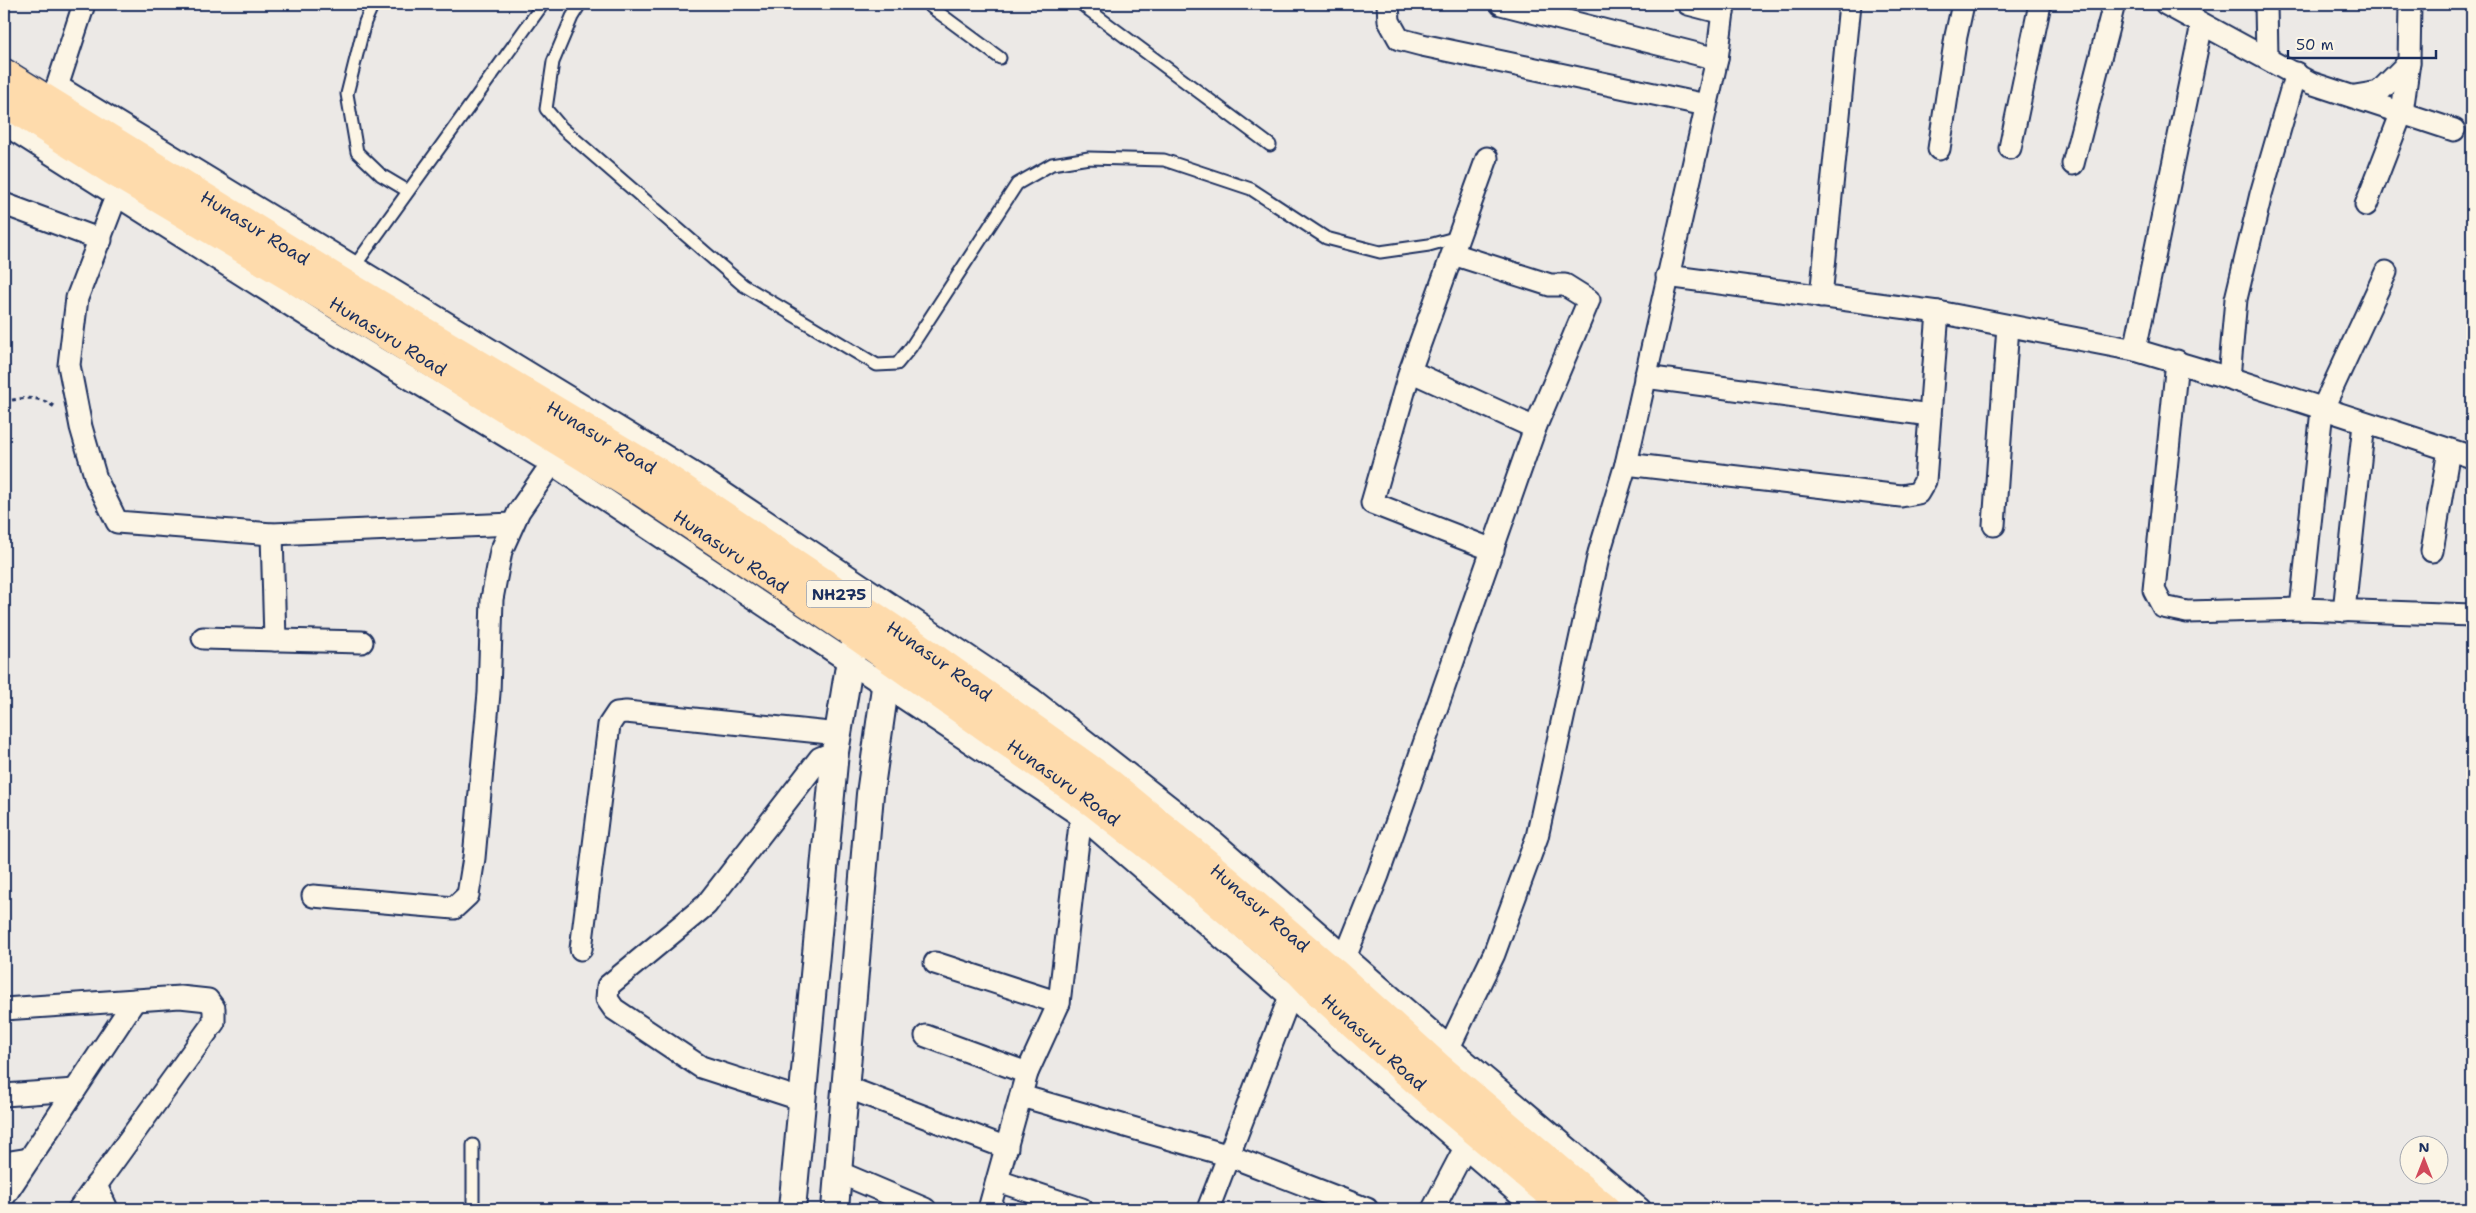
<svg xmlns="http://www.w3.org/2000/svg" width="2476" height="1213" font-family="'Shantell Sans',sans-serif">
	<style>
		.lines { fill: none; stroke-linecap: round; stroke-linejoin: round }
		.service-casing { stroke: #1b2f5e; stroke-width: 15 }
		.minor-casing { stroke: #1b2f5e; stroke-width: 25 }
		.tertiary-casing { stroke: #1b2f5e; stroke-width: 30 }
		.trunk-casing { stroke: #1b2f5e; stroke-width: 31 }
		.path { stroke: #1b2f5e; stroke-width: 3; stroke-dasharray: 4 4; stroke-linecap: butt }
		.service { stroke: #fcf5e5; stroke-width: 11 }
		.minor { stroke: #fcf5e5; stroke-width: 21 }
		.tertiary { stroke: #fcf5e5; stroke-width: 26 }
		.trunk { stroke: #fedbac; stroke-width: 28 }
		.labels { text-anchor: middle; stroke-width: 4.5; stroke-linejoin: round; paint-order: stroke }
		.shield { fill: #fcf5e5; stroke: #5e6a86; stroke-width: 1 }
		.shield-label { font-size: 16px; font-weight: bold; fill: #1b2f5e }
		.street-label { font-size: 18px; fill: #1b2f5e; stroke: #fcf5e5 }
	</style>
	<rect width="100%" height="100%" fill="#ece9e6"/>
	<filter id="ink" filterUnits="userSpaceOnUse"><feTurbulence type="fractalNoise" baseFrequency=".02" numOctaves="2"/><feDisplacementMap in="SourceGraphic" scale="10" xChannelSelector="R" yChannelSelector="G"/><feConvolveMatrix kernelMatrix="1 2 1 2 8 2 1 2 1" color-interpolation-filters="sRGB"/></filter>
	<g filter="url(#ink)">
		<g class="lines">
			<defs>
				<g id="service">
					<path d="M373 4 365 22 347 94 357 152 381 175 408 191"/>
					<path d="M580 4 572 17 553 62 546 109 562 128 743 285 877 365 897 364 911 347 1017 184 1052 164 1089 158 1164 160 1251 189 1326 238 1380 252 1429 245 1458 237"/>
					<path d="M927 4 1000 58"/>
					<path d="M1081 4 1270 145"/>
					<path d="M351 271 543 4"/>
					<path d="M473 1145V1209"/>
				</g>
				<g id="minor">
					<path d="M1388 4 1389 21 1399 39 1422 45 1706 105"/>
					<path d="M1501 4 1717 59"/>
					<path d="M1688 4 1723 13"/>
					<path d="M2166 4 2311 83 2454 130"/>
					<path d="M2266 4 2267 57"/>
					<path d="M57 86 701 478 1032 699 1212 840 1451 1049 1640 1209"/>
					<path d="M2355 96 2379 92 2409 62 2410 4"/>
					<path d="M53 99 84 4"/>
					<path d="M4 124 328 329 552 464 1081 816 1536 1209"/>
					<path d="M2010 148 2040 4"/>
					<path d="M1939 149 1956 36 1963 4"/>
					<path d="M1487 158 1410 371 1372 503 1493 550"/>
					<path d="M2073 164 2114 4"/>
					<path d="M117 194 77 298 69 365 81 427 96 479 117 522 272 534 513 524"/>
					<path d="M4 204 101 240"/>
					<path d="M2366 205 2402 112 2409 62"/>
					<path d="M1667 276 1938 312 2135 350 2229 378 2472 457"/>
					<path d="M1821 297 1850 4"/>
					<path d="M2135 350 2202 24"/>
					<path d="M2177 361 2154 590 2163 607 2187 612 2301 609 2472 615"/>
					<path d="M1410 371 1535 428"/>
					<path d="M1645 377 1930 415"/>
					<path d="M2229 378 2236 299 2261 194 2296 73"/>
					<path d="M1626 464 1901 496 1918 493 1925 481 1938 312"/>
					<path d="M1994 525 2008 326"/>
					<path d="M272 534 275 640"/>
					<path d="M2432 551 2449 450"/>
					<path d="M2301 609 2322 410 2386 272"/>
					<path d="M2344 611 2364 423"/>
					<path d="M203 638 362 642"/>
					<path d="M313 896 454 908 468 895 474 858 489 693 492 599 501 551 519 511 560 452"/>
					<path d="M581 949 609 725 617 713 626 712 839 734"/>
					<path d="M935 963 1059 1003"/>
					<path d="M1339 966 1346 955 1378 875 1535 428 1589 300 1565 285H1550L1453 254"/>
					<path d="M4 1009 180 997 208 1000 214 1008V1022L79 1209"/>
					<path d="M926 1036 1027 1073"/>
					<path d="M1443 1060 1494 954 1537 837 1599 553 1626 464 1717 59 1724 4"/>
					<path d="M846 1087 1007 1148"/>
					<path d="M4 1095 75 1090"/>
					<path d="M1021 1096 1230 1156 1367 1209"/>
					<path d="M803 1100 701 1067 614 1009 607 999 608 986 706 905 820 758 835 752"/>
					<path d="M4 1163 29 1159"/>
					<path d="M838 1172 925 1209"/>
					<path d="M998 1181 1082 1209"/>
					<path d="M96 1185 107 1209"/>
					<path d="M4 1197 135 1000"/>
					<path d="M989 1209 1027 1073 1059 1003 1081 816 1088 809"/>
					<path d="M1208 1209 1294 986"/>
					<path d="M1433 1209 1465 1148 1474 1137"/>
				</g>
				<g id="tertiary">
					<path d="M792 1209 835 752 850 660 858 637 874 621"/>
					<path d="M835 1209 870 794 889 659 901 641"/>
				</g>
				<g id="trunk">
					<path id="s1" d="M4 73 342 282 657 471 904 636 1109 782 1206 862 1334 972 1439 1067 1606 1209"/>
					<path id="s2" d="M4 102 112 171 330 301 643 493 858 637 1093 803 1190 879 1299 972 1321 995 1424 1088 1567 1209"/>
				</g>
			</defs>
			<!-- service casing -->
			<use href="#service" class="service-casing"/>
			<!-- minor casing -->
			<use href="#minor" class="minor-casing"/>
			<!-- tertiary casing -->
			<use href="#tertiary" class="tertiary-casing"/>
			<!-- trunk casing -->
			<use href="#trunk" class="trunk-casing"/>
			<!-- path -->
			<path class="path" d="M4 402C24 397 40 395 57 409"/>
			<!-- service -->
			<use href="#service" class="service"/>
			<!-- minor -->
			<use href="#minor" class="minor"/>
			<!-- tertiary -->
			<use href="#tertiary" class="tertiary"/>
			<!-- trunk -->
			<use href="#trunk" class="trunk"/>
		</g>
	</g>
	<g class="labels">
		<!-- shield labels -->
		<rect class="shield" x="806.5" y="580.5" width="65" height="27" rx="4"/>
		<g class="shield-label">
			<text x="839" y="600">NH275</text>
		</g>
		<!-- street labels -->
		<g class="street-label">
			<text dy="6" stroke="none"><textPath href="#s1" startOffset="295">Hunasur Road</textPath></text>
			<text dy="6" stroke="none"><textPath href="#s2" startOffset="450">Hunasuru Road</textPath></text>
			<text dy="6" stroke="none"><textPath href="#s1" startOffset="700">Hunasur Road</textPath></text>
			<text dy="6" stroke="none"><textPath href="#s2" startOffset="855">Hunasuru Road</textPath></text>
			<text dy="6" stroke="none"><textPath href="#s1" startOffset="1105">Hunasur Road</textPath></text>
			<text dy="6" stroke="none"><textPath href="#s2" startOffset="1260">Hunasuru Road</textPath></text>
			<text dy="6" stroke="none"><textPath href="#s1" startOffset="1510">Hunasur Road</textPath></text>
			<text dy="6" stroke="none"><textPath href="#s2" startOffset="1665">Hunasuru Road</textPath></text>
		</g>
	</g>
	<!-- margin -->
	<rect width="2476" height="1213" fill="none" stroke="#fcf5e5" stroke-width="20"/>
	<rect x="10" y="10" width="2456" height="1193" fill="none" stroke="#1b2f5e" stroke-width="2" filter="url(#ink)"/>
	<!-- north arrow -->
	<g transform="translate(2424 1160)"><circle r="24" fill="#fcf5e5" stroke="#a2a6af"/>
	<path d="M0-4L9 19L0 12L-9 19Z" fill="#d1495b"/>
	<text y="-8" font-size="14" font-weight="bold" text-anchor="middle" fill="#1b2f5e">N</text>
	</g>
	<!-- scale -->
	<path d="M2288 50v8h148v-8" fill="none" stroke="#1b2f5e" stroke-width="2.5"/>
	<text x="2296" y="50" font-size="15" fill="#1b2f5e" stroke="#fcf5e5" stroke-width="4" paint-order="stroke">50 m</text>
</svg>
